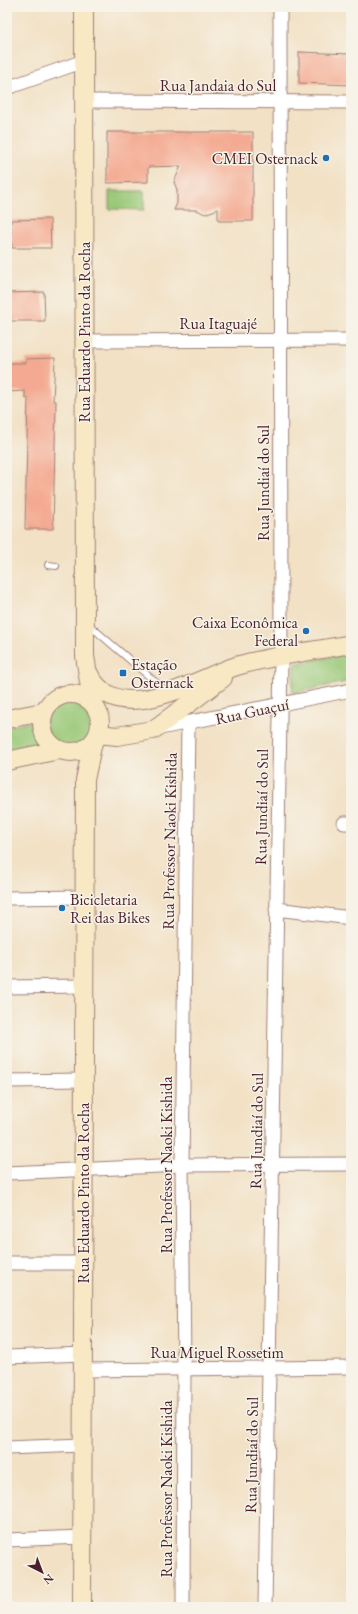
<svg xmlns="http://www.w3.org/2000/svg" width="358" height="1614" font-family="'EB Garamond',serif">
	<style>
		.green { fill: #99c877; stroke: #727451 }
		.building { fill: #f4aa92 }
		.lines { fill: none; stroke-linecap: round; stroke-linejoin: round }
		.lane-casing { stroke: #9e8078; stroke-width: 8 }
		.street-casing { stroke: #9e8078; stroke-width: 15 }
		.secondary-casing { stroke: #9e8078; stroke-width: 20 }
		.lane { stroke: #fff; stroke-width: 6 }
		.street { stroke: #fff; stroke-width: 13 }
		.secondary { stroke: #f8e8c3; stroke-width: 18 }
		.poi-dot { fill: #1f6fb2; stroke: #f7f3e8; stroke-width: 1.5 }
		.labels { text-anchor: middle; stroke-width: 3; stroke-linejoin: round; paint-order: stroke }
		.street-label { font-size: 16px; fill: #4a1f2b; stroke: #f7f3e8 }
		.poi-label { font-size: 16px; fill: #4a1f2b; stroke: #f7f3e8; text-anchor: end }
	</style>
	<rect width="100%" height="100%" fill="#f7f3e8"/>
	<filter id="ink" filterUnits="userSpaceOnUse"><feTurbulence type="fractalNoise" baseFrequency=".025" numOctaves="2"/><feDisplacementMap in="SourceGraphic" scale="8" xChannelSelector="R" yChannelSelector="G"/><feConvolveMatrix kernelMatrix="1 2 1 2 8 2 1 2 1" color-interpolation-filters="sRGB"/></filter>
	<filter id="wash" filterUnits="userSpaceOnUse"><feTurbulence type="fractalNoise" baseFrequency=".012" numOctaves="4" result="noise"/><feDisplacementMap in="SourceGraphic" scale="16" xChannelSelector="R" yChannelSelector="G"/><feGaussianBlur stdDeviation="0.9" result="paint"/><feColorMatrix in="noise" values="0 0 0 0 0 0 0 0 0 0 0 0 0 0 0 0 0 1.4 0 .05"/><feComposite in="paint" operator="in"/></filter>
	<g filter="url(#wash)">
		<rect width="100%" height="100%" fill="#f2e1c5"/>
		<!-- green -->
		<g class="green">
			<path d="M109 191H144V210L109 209Z"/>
			<path d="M351 653V681L292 693 294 664Z"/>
			<circle cx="71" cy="723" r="25"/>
			<path d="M33 721 42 748 7 755V727Z"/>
		</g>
		<g id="blocks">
			<!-- building -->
			<g class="building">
				<path d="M299 52 351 54V85L299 83Z"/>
				<path d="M107 132H253V221H218V209L205 214 197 210H174L177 203V190L174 182 181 166 148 167V182L107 183Z"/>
				<path d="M50 219 51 248H12L11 220Z"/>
				<path d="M44 292 45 321H7V293Z"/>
				<path d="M55 358 53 401H56L53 529H25L28 398H25V391L7 392V363H26V359Z"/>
			</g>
		</g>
	</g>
	<g filter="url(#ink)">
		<use href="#blocks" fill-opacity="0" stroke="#9e8078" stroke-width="1"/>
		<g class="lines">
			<defs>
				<g id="lane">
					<path d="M48 565 56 566"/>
					<path d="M88 624 166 691"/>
				</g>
				<g id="street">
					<path d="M7 88 84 61"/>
					<path d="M84 101 351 102"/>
					<path d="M84 341 351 340"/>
					<path d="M155 729 351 690"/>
					<path d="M344 823H351"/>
					<path d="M7 898 85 897"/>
					<path d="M276 909 351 918"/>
					<path d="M7 987 84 986"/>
					<path d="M7 1081 84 1080"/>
					<path d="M7 1173 182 1165 351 1164"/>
					<path d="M7 1263H83"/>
					<path d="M7 1357 83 1354"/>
					<path d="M83 1370 351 1367"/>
					<path d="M7 1448 82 1445"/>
					<path d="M7 1540 82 1537"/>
					<path d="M183 1607 184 1369 182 1165 188 724"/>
					<path d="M265 1607 281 657 280 7"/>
				</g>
				<g id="secondary">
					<path d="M84 7 85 656 92 701"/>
					<path d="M88 672C117 733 197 677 240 665 276 655 314 651 351 644"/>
					<circle cx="71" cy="723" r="29"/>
					<path d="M7 719 43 712"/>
					<path d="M98 734 117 736 153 730 223 678"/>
					<path d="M7 761 59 750"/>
					<path d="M82 1607 85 780 93 742"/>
				</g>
			</defs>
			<!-- lane casing -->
			<use href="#lane" class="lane-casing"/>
			<!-- street casing -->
			<use href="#street" class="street-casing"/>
			<!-- secondary casing -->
			<use href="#secondary" class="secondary-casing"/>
			<!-- lane -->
			<use href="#lane" class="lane"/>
			<!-- street -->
			<use href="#street" class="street"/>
			<!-- secondary -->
			<use href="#secondary" class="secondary"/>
		</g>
	</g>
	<!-- markers -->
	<g class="poi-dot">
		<circle cx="326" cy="158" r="4"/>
		<circle cx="306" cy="631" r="4"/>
		<rect x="119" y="669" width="8" height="8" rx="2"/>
		<circle cx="62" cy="908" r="4"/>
	</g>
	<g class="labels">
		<!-- street labels -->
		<g class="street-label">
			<text x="218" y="91">Rua Jandaia do Sul</text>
			<text x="218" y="329">Rua Itaguajé</text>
			<text transform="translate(84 332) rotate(-90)" y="6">Rua Eduardo Pinto da Rocha</text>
			<text transform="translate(263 483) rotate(-90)" y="6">Rua Jundiaí do Sul</text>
			<text transform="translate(252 711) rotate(-12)" y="6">Rua Guaçuí</text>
			<text transform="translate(261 807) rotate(-89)" y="6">Rua Jundiaí do Sul</text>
			<text transform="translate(169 841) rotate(-89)" y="6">Rua Professor Naoki Kishida</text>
			<text transform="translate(256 1131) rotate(-89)" y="6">Rua Jundiaí do Sul</text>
			<text transform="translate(166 1165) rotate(-90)" y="6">Rua Professor Naoki Kishida</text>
			<text transform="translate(83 1193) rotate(-90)" y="6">Rua Eduardo Pinto da Rocha</text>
			<text x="217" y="1358">Rua Miguel Rossetim</text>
			<text transform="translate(251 1455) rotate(-89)" y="6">Rua Jundiaí do Sul</text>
			<text transform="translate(166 1489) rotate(-90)" y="6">Rua Professor Naoki Kishida</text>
		</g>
		<!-- poi labels -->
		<g class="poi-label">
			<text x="318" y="164">CMEI Osternack</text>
			<text x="298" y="628">Caixa Econômica<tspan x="298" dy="18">Federal</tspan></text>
			<text x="131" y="670" text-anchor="start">Estação<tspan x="131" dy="18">Osternack</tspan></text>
			<text x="70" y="905" text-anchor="start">Bicicletaria<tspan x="70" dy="18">Rei das Bikes</tspan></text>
		</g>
	</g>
	<!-- margin -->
	<rect width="358" height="1614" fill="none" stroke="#f7f3e8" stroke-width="24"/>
	<!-- north arrow -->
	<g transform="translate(42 1572) rotate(138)" stroke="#f7f3e8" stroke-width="3" paint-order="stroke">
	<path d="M0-3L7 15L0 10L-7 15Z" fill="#4a1f2b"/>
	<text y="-6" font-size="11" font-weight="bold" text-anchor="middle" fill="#4a1f2b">N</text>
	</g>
</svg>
